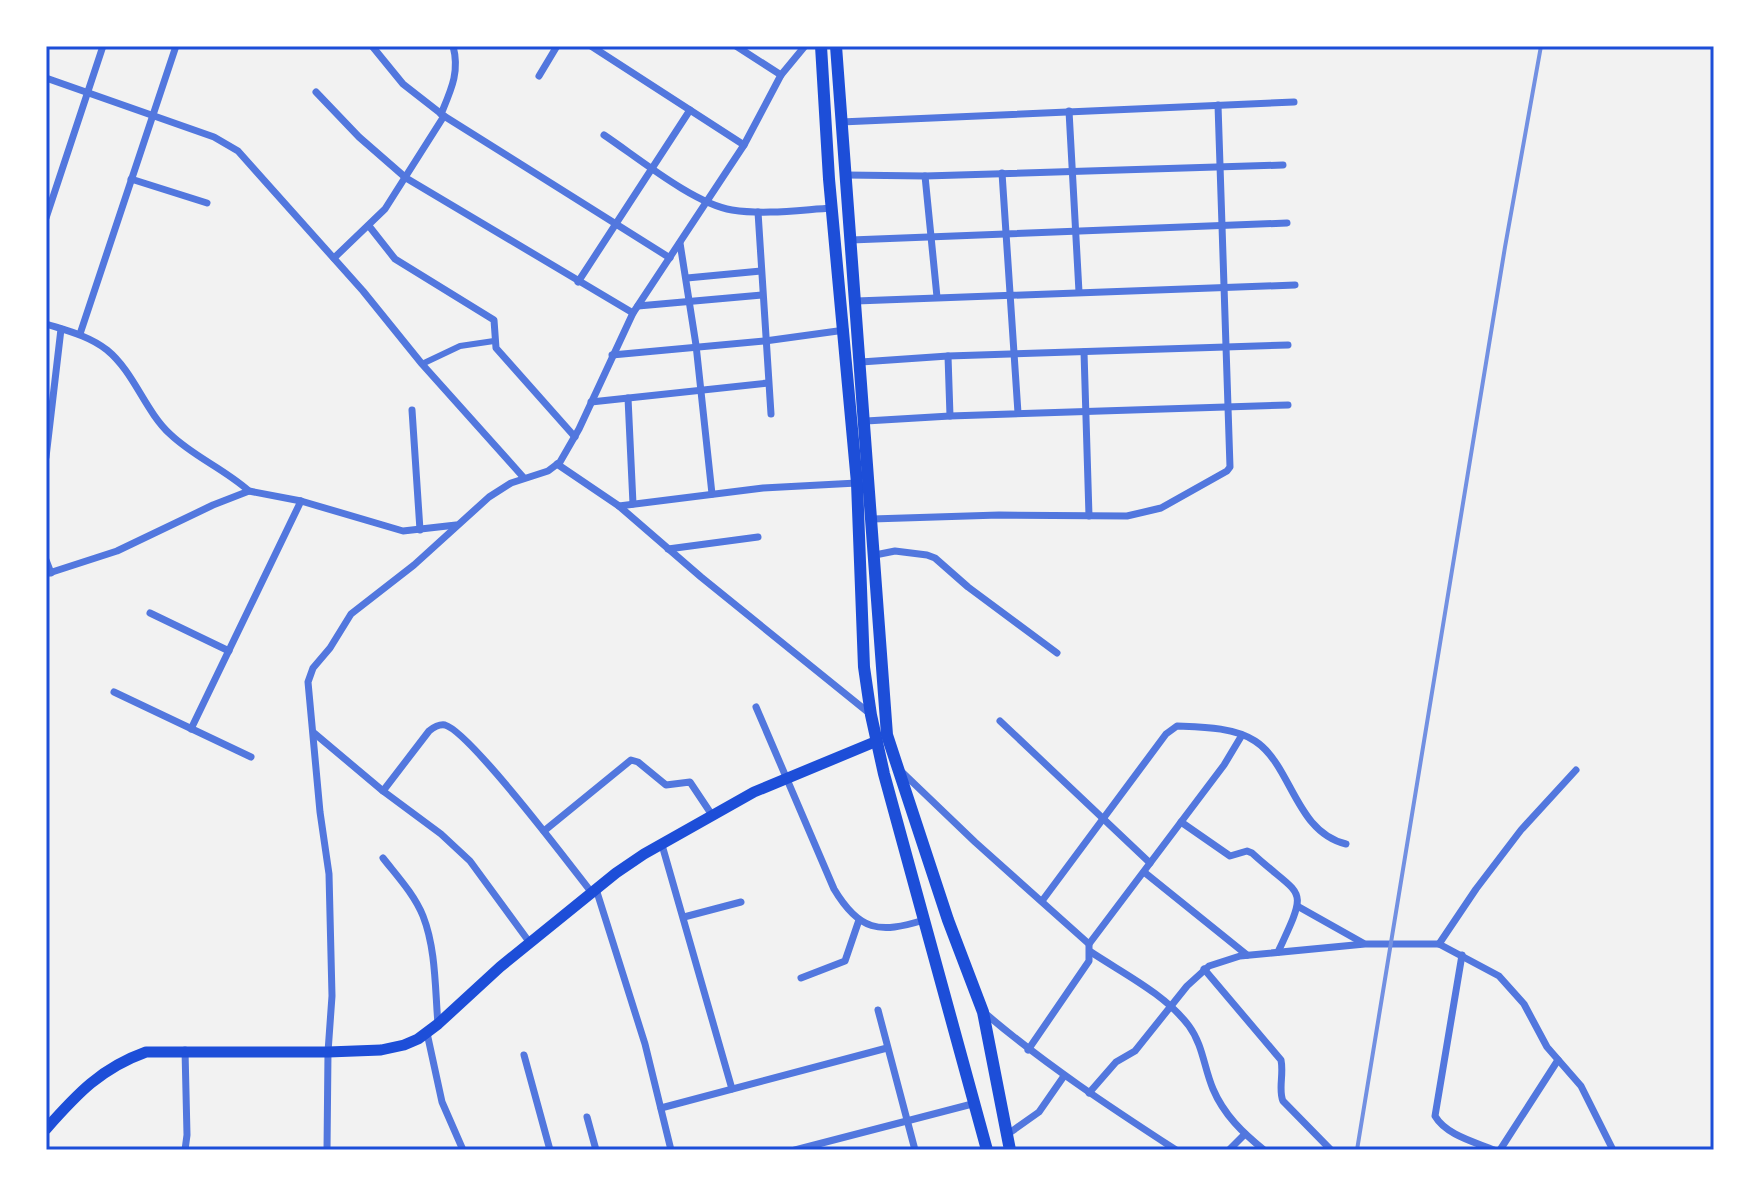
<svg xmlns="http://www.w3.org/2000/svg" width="1760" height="1196" font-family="Helvetica,sans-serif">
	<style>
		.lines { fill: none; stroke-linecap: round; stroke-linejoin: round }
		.pedestrian { stroke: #5277de; stroke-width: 6 }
		.minor { stroke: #5277de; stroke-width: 7 }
		.secondary { stroke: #1d4ed8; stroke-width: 11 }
		.trunk { stroke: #1d4ed8; stroke-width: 12 }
		.rail { stroke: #7290e2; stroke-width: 4 }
		.neatline { fill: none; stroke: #1d4ed8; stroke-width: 3 }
	</style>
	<rect width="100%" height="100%" fill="#f2f2f2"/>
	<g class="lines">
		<!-- pedestrian -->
		<path class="pedestrian" d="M422 364 460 346 494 341"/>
		<!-- minor -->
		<g class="minor">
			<path d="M372 46 403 84 444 116 670 258"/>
			<path d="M591 46 744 145"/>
			<path d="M736 46 781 75"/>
			<path d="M539 76 557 46"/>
			<path d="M46 78 214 137 238 151 363 291 422 364 524 478"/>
			<path d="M316 92 359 137 406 178 633 313"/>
			<path d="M1069 111 1079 292"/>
			<path d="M441 114C451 90 460 72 453 46"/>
			<path d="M841 122 1294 102"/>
			<path d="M604 135C637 157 694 204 732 210 764 215 799 210 832 208"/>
			<path d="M1002 173 1018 413"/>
			<path d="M846 175 925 176 1283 165"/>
			<path d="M925 176 937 297"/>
			<path d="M131 179 207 203"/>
			<path d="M758 212 771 414"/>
			<path d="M46 218 103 46"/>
			<path d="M369 226 395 259 494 320 496 348 575 437"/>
			<path d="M851 240 1287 223"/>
			<path d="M680 243 696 345 712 494"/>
			<path d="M334 258 385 209 444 116"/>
			<path d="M687 278 761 271"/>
			<path d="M578 282 690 110"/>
			<path d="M856 301 1295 285"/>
			<path d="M638 306 762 295"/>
			<path d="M46 324C68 331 89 336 107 350 134 372 145 411 170 434 194 457 223 468 249 491"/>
			<path d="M80 334 176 46"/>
			<path d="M1084 352 1089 516"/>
			<path d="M612 355 765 341 845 330"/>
			<path d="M948 356 950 416"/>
			<path d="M861 362 948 356 1288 345"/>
			<path d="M628 398 633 504"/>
			<path d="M591 402 768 383"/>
			<path d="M412 410 420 530"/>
			<path d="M866 421 950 416 1288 405"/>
			<path d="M46 457 61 329"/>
			<path d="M557 464 619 506 701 577 869 713"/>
			<path d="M619 506 763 488 857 483"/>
			<path d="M872 519 999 515 1127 516 1161 508 1227 471 1230 467 1218 105"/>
			<path d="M668 549 758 537"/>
			<path d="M875 555 895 551 927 555 935 558 968 587 1057 653"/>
			<path d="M46 560 51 573"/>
			<path d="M46 574 117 551 213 505 249 491 301 501 403 531 456 525"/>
			<path d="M150 613 229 651"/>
			<path d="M114 692 251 757"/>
			<path d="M756 707 834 889C859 931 879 934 924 920"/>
			<path d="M1000 721 1150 863"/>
			<path d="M191 729 301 501"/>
			<path d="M314 733 383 791 441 834 470 861 530 943"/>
			<path d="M903 773 975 842 1089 944V961L1028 1050"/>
			<path d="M383 791 429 731C434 727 439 724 445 725 470 732 571 866 592 893"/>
			<path d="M1181 822 1230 856 1247 851 1252 853C1303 900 1310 883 1278 952"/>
			<path d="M544 831 631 760 638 762 666 785 690 782 712 815"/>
			<path d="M662 845 732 1089"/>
			<path d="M383 858C397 876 414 894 423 916 436 949 435 989 438 1024"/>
			<path d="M1144 872 1247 955"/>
			<path d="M596 889 645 1044 671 1150"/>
			<path d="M1042 901 1166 734 1177 726C1201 727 1234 727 1255 741 1292 765 1295 832 1346 844"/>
			<path d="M1299 907 1363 943"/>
			<path d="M684 917 741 902"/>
			<path d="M1089 944 1224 765 1242 735"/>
			<path d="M1439 944 1476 889 1521 830 1576 770"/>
			<path d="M1091 952C1124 974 1165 994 1189 1026 1203 1045 1204 1068 1213 1089 1224 1115 1243 1133 1264 1150"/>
			<path d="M1462 955 1435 1116C1446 1135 1475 1142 1494 1150"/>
			<path d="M1204 969 1281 1060C1284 1074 1278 1090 1283 1101L1331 1150"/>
			<path d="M801 978 845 961 859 920"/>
			<path d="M878 1010 915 1150"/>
			<path d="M986 1014C1046 1065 1110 1107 1176 1150"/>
			<path d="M427 1033 442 1102 463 1150"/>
			<path d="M524 1055 550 1150"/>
			<path d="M1089 1093 1116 1062 1135 1051 1187 986 1209 966 1240 956 1365 944H1439L1499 976 1524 1004 1547 1047 1581 1086 1613 1150"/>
			<path d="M661 1108 887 1048"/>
			<path d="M587 1117 596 1150"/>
			<path d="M1008 1134 1039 1112 1064 1076"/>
			<path d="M185 1150 187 1135 185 1050"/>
			<path d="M327 1150 328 1052 332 996 329 874 320 812 308 682 313 668 330 648 351 614 414 565 489 497 511 483 548 471 560 462 579 429 633 313 744 145 781 75 805 46"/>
			<path d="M795 1150 976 1103"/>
			<path d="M1229 1150 1245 1134"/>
			<path d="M1500 1150 1558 1060"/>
		</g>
		<!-- secondary -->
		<path class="secondary" d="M46 1129C77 1094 101 1068 146 1052H328L381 1050 404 1045 418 1039 438 1024 500 967 616 873 644 854 754 792 877 741"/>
		<!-- trunk -->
		<g class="trunk">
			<path d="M821 46 829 179 857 483 864 667 871 715 884 774 987 1150"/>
			<path d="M836 46 887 735 948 920 983 1012 1010 1150"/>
		</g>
		<!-- rail -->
		<path class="rail" d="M1357 1150 1505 247 1541 46"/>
	</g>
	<!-- border -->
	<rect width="1760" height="1196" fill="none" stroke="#ffffff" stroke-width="96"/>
	<rect x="48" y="48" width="1664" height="1100" class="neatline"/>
</svg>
